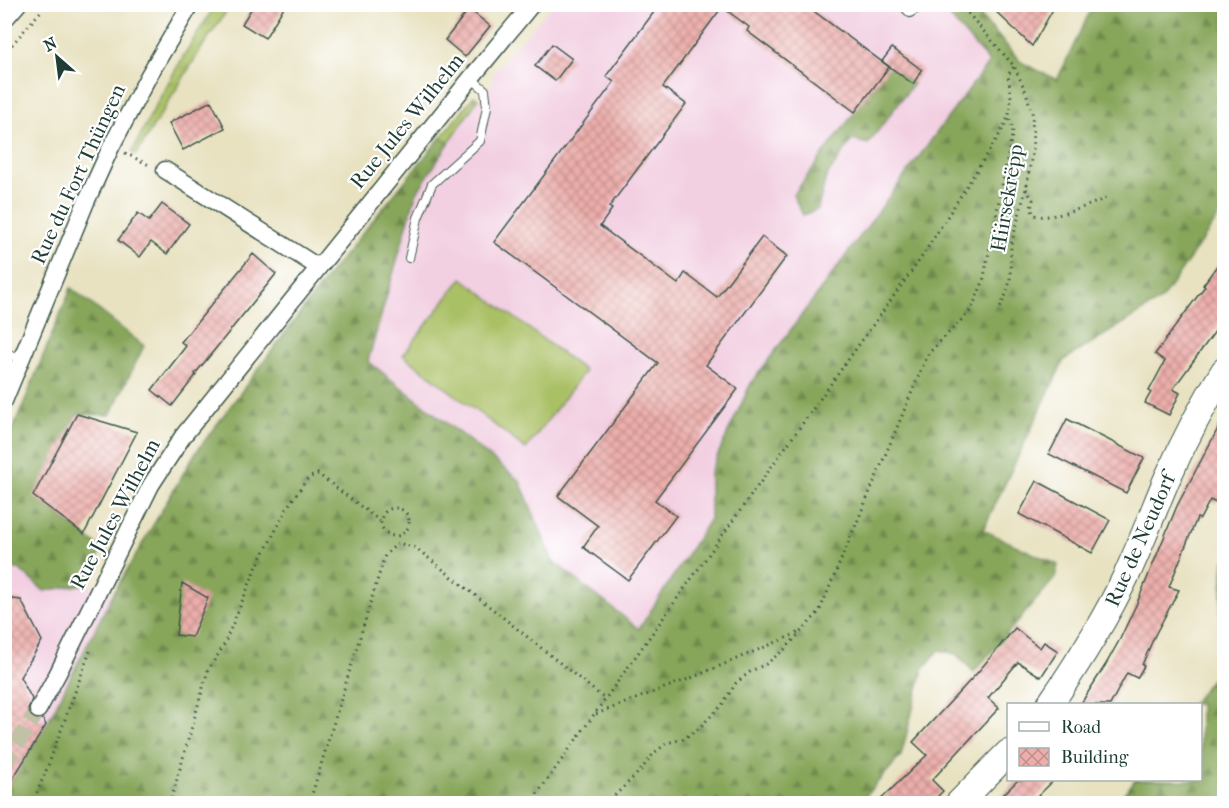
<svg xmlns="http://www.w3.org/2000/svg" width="1229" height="808" font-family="'IM FELL French Canon',serif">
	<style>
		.built { fill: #f2cfe1 }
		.grass { fill: url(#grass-tufts); stroke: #647e4c; stroke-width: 1.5 }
		.forest { fill: url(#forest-firs); stroke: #537247; stroke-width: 1.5 }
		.pitch { fill: #aac065; stroke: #647e4c; stroke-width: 1.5 }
		.building { fill: url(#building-cross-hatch) }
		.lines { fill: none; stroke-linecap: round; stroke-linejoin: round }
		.minor-tunnel { stroke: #c0c1a5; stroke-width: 16; stroke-dasharray: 16 8; stroke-linecap: butt }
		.service-casing { stroke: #3d5649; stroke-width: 10 }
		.minor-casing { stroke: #3d5649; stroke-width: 19 }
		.primary-casing { stroke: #3d5649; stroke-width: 28 }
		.path { stroke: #3d5649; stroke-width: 3; stroke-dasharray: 1.5 4.5; stroke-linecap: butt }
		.service { stroke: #fff; stroke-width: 8 }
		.minor { stroke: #fff; stroke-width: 16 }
		.primary { stroke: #fff; stroke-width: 26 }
		.labels { text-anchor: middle; stroke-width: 4.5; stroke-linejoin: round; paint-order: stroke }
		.street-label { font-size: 21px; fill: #1f3d34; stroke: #fff }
	</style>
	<defs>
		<pattern id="grass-tufts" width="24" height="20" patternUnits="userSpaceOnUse" patternTransform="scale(1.5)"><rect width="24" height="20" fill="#aac065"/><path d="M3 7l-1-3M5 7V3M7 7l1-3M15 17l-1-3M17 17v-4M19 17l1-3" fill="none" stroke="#8a9d54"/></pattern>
		<pattern id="forest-firs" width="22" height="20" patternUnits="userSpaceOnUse" patternTransform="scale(1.5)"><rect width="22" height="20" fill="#87a65a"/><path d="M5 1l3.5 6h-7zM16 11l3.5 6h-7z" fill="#6e884b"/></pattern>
		<pattern id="building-cross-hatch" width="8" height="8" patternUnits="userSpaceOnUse" patternTransform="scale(1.5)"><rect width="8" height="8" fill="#edaeab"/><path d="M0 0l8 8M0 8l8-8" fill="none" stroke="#bf8f8c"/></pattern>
	</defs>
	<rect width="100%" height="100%" fill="#fff"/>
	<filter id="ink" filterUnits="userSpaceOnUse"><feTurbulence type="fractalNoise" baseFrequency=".0167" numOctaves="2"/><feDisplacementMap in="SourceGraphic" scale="12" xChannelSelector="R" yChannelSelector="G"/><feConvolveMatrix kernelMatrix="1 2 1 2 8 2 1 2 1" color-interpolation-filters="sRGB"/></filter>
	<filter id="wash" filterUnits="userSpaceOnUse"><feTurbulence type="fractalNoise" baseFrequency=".008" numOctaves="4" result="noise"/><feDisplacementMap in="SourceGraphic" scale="24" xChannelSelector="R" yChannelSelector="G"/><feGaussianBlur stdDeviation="1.35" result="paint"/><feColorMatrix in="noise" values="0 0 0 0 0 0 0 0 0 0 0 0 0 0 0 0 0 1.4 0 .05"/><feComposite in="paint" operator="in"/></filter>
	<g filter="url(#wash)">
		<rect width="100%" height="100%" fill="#e8e2c1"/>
		<!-- built -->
		<g class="built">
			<path d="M552 5H940L947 14 989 61 750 385 710 472V519L639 629 553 561 520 481 368 361 416 194 478 99 493 82V73Z"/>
			<path d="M5 568 19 569 44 591 85 584 113 594 46 725 5 793Z"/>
		</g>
		<!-- grass -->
		<g class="grass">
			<path d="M216 5H231L204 44 136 155 132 152C157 101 184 52 216 5Z"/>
			<path d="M474 96 478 99 449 143 441 137Z"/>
		</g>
		<!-- forest -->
		<g class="forest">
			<path d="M965 5H971L1021 62 1057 80 1093 5H1224V209L1161 300 1064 360 983 530 1058 565 1055 578 974 672 956 654 939 650 923 669 901 756 859 803 5 804 4 793 46 725 113 594 194 455 330 273 441 137 449 143 416 194 368 361 520 481 553 561 639 629 710 519V472L750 385 989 62 947 14Z"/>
			<path d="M889 66 913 84 868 144 852 140 826 177 818 209 803 215 793 195Z"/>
			<path d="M71 288 144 346 110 415 77 414 34 496 102 549 85 584 44 591 19 569 5 568V449Z"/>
			<path d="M1224 559V803H1116L1135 780H1200V704H1192L1217 672Z"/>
		</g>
		<!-- pitch -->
		<path class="pitch" d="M462 278 585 371 526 449 403 355Z"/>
		<g id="blocks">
			<!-- building -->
			<g class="building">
				<path d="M254 4H286L265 38 242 24Z"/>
				<path d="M660 4H804L889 67 855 112 747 31 749 27 722 7 663 87 686 104 609 207 612 209 600 226 678 284 685 273 717 297 762 237 787 256 706 365 738 389 655 500 676 516 628 580 583 547 598 526 558 496 658 363 494 242 614 82 606 76Z"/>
				<path d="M988 4H1056L1032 46Z"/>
				<path d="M469 9 490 26 465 57 445 40Z"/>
				<path d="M552 44 572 59 555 81 535 66Z"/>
				<path d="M892 48 922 70 913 84 882 61Z"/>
				<path d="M211 101 225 128 183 150 169 123Z"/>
				<path d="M162 204 189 224 167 254 151 242 140 257 118 240 138 213 149 221Z"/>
				<path d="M253 254 276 274 195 374 196 375 172 406 152 390 186 346 181 342Z"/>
				<path d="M1224 256V319L1173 389 1180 393 1169 415 1145 403 1151 392 1149 391 1165 361 1155 354 1205 286 1203 285Z"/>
				<path d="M77 414 137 432 84 534 33 496Z"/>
				<path d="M1224 417V490L1216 503 1210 500 1200 519 1197 518 1169 587 1179 590 1155 635 1142 665 1144 666 1137 678 1127 673 1110 705H1080L1106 664 1120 639 1137 603 1177 506Z"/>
				<path d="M1067 419 1144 458 1126 493 1049 454Z"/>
				<path d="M1037 481 1110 520 1092 553 1019 514Z"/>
				<path d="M182 583 208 598 192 637 176 635Z"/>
				<path d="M4 598 21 600 42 641 20 677 32 699 28 710 29 715 34 719 39 720 43 719 46 725 4 793Z"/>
				<path d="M1015 628 1040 648 1044 642 1058 651 1041 677 1018 662 988 698 999 708 932 780 943 791 930 804H876L927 755 913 742 978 672Z"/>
				<path d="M1018 780H1054L1030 804H994Z"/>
			</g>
		</g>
	</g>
	<g filter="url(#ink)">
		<use href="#blocks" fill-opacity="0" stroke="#3d5649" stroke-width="1.5"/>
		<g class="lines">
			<!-- minor-tunnel -->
			<path class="minor-tunnel" d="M4 764 38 710"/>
			<defs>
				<g id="service">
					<path d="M901 4 910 13 924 4"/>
					<path d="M409 258 418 218 432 184 480 141 487 107 485 90 471 78"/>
					<path d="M4 352 21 359"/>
				</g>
				<g id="minor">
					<path d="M4 20 18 4"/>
					<path d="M165 170 318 267"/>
					<path d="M4 401 86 202 111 147 149 75 191 4"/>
					<path d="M38 710 58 673 151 485 183 436 471 78 532 4"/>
				</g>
				<g id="primary">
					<path d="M1050 704C1078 663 1105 620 1127 574 1141 544 1153 512 1166 481 1183 443 1202 406 1224 371"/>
					<path d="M958 804 1008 753"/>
				</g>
			</defs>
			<!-- service casing -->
			<use href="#service" class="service-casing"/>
			<!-- minor casing -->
			<use href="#minor" class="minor-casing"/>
			<!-- primary casing -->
			<use href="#primary" class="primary-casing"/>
			<!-- path -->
			<g class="path">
				<path d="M960 4 1014 66 1026 92 1032 113 1033 149 1026 189 1011 245 1010 281 1006 294 999 311"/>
				<path d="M4 43 11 36"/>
				<path d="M4 54 47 4"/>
				<path d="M125 153 149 165"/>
				<path d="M1026 189 1033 200 1031 208 1034 215C1052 221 1091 205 1108 197"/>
				<circle cx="395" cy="522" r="14"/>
				<path d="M596 714 696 676 798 633"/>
				<path d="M32 804 48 766 90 651"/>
				<path d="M170 804 208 670 223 647 257 566 290 503 308 478 318 474 380 521"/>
				<path d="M309 804 385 555 398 543 416 548 605 699"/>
				<path d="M530 804 921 258 998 137C1013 111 1013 105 1008 75L1014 66"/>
				<path d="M606 804 640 771 654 753 667 743 683 739 698 729 722 705 736 683 751 671 766 664 785 649 819 612 928 354 971 310 983 282 1013 130 1009 117"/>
			</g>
			<!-- service -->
			<use href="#service" class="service"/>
			<!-- minor -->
			<use href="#minor" class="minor"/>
			<!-- primary -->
			<use href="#primary" class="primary"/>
		</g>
	</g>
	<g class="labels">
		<!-- street labels -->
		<g class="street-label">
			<text transform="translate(407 121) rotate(-51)" y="7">Rue Jules Wilhelm</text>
			<text transform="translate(78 174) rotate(-65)" y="7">Rue du Fort Thüngen</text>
			<text transform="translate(1007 198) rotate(-80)" y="7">Hiirsekrëpp</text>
			<text transform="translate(115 514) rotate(-62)" y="7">Rue Jules Wilhelm</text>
			<text transform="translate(1140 540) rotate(-66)" y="7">Rue de Neudorf</text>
		</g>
	</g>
	<!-- margin -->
	<rect width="1229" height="808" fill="none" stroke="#fff" stroke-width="24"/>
	<!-- legend -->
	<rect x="1007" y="703" width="195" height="78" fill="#ffffff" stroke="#a5b1ae" stroke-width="1.5"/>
	<rect x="1019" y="722" width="30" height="9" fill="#ffffff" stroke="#a5b1ae" stroke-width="1.5"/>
	<text x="1061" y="733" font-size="18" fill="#1f3d34">Road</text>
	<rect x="1019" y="748" width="30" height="18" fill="url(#building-cross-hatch)" stroke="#a5b1ae" stroke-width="1.5"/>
	<text x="1061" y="763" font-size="18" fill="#1f3d34">Building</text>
	<!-- north arrow -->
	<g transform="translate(57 57) rotate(332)" stroke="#ffffff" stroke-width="4.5" paint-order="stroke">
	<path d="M0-4.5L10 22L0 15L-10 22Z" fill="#1f3d34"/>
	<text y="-9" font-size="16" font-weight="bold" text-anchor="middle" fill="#1f3d34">N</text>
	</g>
</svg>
